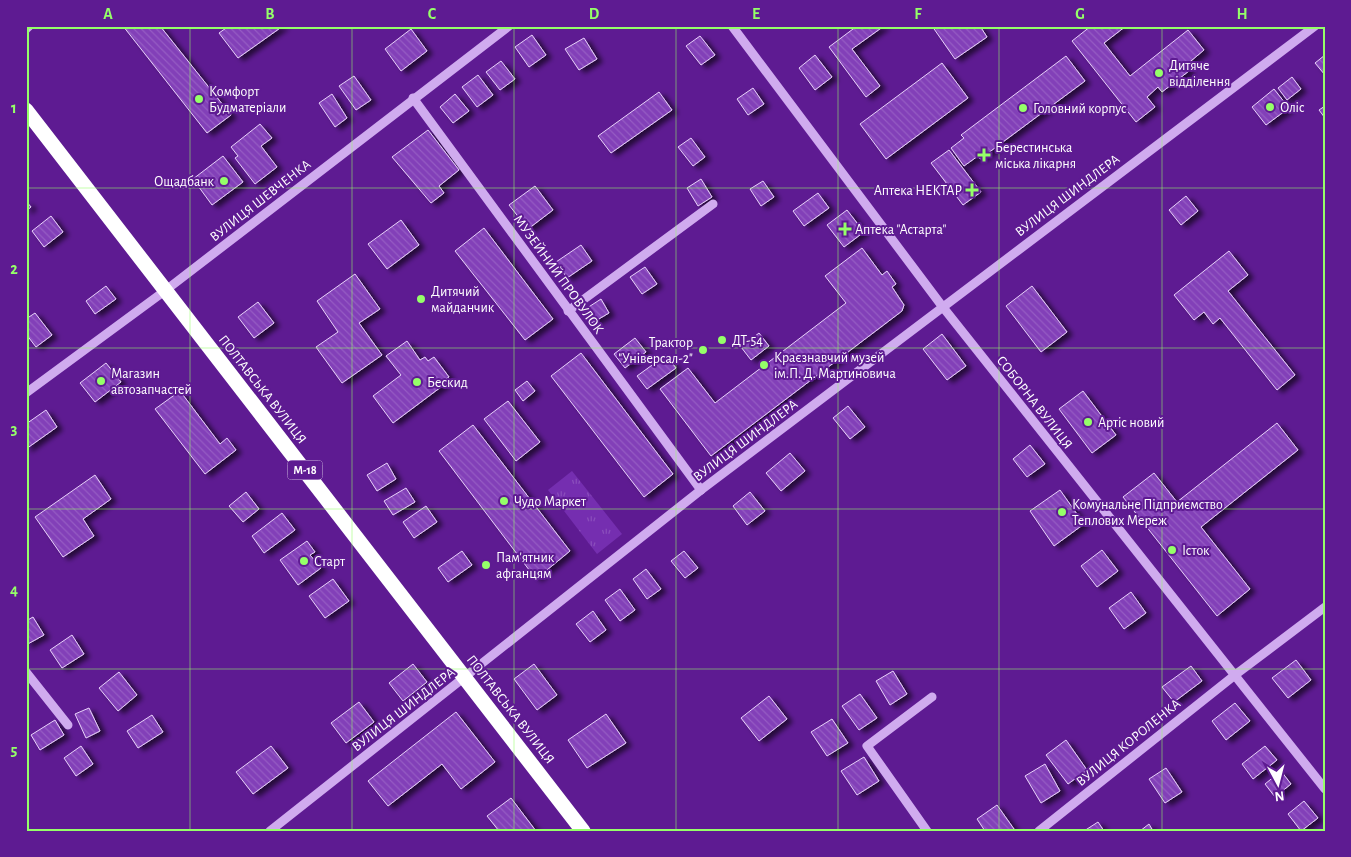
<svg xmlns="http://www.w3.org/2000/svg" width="1351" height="857" font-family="'Alegreya Sans',sans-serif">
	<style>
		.grass { fill: url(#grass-tufts) }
		.building { fill: url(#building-back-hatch); stroke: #e8d2fa; filter: url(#shadow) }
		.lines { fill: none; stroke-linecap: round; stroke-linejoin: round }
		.minor { stroke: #d0abef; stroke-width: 9 }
		.highway { stroke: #fff; stroke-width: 15 }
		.grid { fill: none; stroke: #95ff69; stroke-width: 1; stroke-opacity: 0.55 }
		.poi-dot { fill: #95ff69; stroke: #5e1b92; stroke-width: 2 }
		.labels { text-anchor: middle; stroke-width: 4; stroke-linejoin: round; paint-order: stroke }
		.shield { fill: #5e1b92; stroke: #cfbbde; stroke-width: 1 }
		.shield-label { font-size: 12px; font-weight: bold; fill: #fff }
		.poi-label { font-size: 14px; fill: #fff; stroke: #5e1b92; text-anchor: start }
		.street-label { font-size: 14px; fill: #fff; stroke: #5e1b92 }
		.neatline { fill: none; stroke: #95ff69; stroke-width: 2 }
		.grid-label { font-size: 16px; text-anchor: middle; font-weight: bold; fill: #95ff69 }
	</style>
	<defs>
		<pattern id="grass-tufts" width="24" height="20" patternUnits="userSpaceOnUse" patternTransform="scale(1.25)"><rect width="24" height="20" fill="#752eb0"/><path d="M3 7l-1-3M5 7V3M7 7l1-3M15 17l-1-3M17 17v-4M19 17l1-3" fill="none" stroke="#8a4dbc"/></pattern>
		<pattern id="building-back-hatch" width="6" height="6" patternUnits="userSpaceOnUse" patternTransform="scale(1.25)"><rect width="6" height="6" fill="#823fb8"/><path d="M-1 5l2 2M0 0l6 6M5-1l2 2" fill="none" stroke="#955cc3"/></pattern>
		<filter id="shadow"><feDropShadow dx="5.5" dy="3" stdDeviation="2.5" flood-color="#0009"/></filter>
	</defs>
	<rect width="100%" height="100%" fill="#5e1b92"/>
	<!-- grass -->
	<path class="grass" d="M572 471 622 534 597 554 548 490Z"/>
	<!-- building -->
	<g class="building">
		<path d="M123 26H160L231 115 207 133Z"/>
		<path d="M229 26H283L238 58 219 33Z"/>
		<path d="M857 26H884L852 49 880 86 866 97 829 47Z"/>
		<path d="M932 26H980L987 37 955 59Z"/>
		<path d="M1091 26H1126L1104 43 1130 76 1188 30 1204 50 1185 66 1189 71 1162 92 1158 87 1147 97 1155 107 1136 122 1072 41Z"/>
		<path d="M411 29 427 51 401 71 385 49Z"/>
		<path d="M532 35 546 55 529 67 515 47Z"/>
		<path d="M700 36 715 55 701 65 686 46Z"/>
		<path d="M584 38 597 59 579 70 565 49Z"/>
		<path d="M815 55 832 77 815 90 799 68Z"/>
		<path d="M1325 55V75L1315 63Z"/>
		<path d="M1066 56 1085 81 980 159 978 156 964 166 951 148 964 138 961 135Z"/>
		<path d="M501 61 515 79 500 90 486 72Z"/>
		<path d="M942 63 968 98 886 159 860 124Z"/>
		<path d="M478 75 493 95 477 107 462 87Z"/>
		<path d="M354 76 371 100 356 110 339 86Z"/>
		<path d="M1292 77 1301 89 1287 100 1278 88Z"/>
		<path d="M753 88 764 104 748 115 737 99Z"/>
		<path d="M1274 89 1289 108 1266 125 1252 107Z"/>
		<path d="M659 92 672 110 611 153 598 136Z"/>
		<path d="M332 94 347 118 335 127 319 103Z"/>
		<path d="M455 94 469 111 453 123 440 107Z"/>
		<path d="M1325 106V118L1319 110Z"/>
		<path d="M260 124 272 138 261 146 277 167 255 184 235 158 238 156 231 147Z"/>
		<path d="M428 130 459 170 439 186 444 193 431 203 392 157Z"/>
		<path d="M691 138 705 157 693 166 678 147Z"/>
		<path d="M949 150 981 192 963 205 931 163Z"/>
		<path d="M223 156 243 182 212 205 193 179Z"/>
		<path d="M701 179 712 197 698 206 687 188Z"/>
		<path d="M763 181 774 197 761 206 750 189Z"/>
		<path d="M535 186 553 210 528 229 509 205Z"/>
		<path d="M818 193 829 208 804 226 793 211Z"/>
		<path d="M1186 196 1198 211 1181 225 1169 210Z"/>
		<path d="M26 201 31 207 26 211Z"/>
		<path d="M847 210 864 232 844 247 827 225Z"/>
		<path d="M51 216 63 232 44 247 32 231Z"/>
		<path d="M401 220 419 245 387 269 368 244Z"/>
		<path d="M484 228 553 319 525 340 455 251Z"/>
		<path d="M581 245 592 261 567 278 556 262Z"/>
		<path d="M862 248 882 275 887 271 896 284 892 287 904 305 902 311 711 456 660 389 688 368 715 403 846 303 825 276Z"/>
		<path d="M1229 251 1248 275 1228 291 1295 375 1277 390 1220 318 1213 324 1204 312 1194 320 1174 295Z"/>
		<path d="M645 267 657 284 642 294 630 277Z"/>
		<path d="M355 274 380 309 359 323 382 355 342 383 316 347 338 332 317 301Z"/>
		<path d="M106 286 116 299 95 314 86 301Z"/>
		<path d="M1032 286 1067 332 1041 352 1006 306Z"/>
		<path d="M601 299 609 313 592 323 584 310Z"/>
		<path d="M258 302 274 323 254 338 238 317Z"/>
		<path d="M35 313 52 335 36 347 26 334V319Z"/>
		<path d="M759 333 769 346 751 360 741 347Z"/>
		<path d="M942 334 966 366 947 380 923 349Z"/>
		<path d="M635 338 646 352 625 368 614 354Z"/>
		<path d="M407 341 420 360 425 357 428 361 434 357 449 377 443 381 445 384 393 423 373 396 401 375 386 356Z"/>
		<path d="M581 353 673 474 644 497 551 376Z"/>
		<path d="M666 355 676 368 647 389 637 376Z"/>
		<path d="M106 363 121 382 95 402 80 383Z"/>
		<path d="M527 381 535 391 523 401 515 390Z"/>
		<path d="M180 391 220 444 227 438 236 450 205 474 155 409Z"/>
		<path d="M1083 391 1116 435 1092 453 1059 409Z"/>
		<path d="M508 401 540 442 516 461 484 419Z"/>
		<path d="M848 406 865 427 850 439 833 418Z"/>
		<path d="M46 410 57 427 26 449V424Z"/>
		<path d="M1277 423 1298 450 1201 527 1250 589 1217 616 1123 497 1154 473 1177 502Z"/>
		<path d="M473 425 570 551 536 579 439 451Z"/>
		<path d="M1030 445 1045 464 1027 477 1013 459Z"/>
		<path d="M790 453 805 471 781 491 766 473Z"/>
		<path d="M387 463 396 479 377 491 367 475Z"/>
		<path d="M95 475 111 499 83 519 94 536 63 557 35 517Z"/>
		<path d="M406 488 415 502 393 515 384 501Z"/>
		<path d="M1060 490 1084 524 1054 546 1030 511Z"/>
		<path d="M246 492 259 509 243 522 229 506Z"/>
		<path d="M750 492 765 511 747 525 733 506Z"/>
		<path d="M426 506 437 522 414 538 403 522Z"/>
		<path d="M282 513 295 530 264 553 252 536Z"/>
		<path d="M307 541 315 552 310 555 321 568 298 585 280 560Z"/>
		<path d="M1102 550 1118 571 1097 587 1081 566Z"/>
		<path d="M462 551 472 565 448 582 438 568Z"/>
		<path d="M684 551 698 568 685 578 671 561Z"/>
		<path d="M646 569 661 589 647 599 633 579Z"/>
		<path d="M333 579 349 601 325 618 309 596Z"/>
		<path d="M620 589 635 610 620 621 605 600Z"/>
		<path d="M1131 592 1146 613 1124 629 1109 608Z"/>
		<path d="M593 611 606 630 590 642 576 624Z"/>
		<path d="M33 617 44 635 26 645V621Z"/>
		<path d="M72 635 84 654 62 668 50 650Z"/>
		<path d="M1296 660 1311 680 1288 698 1272 678Z"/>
		<path d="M413 664 427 682 403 701 389 683Z"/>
		<path d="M534 664 557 695 537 710 514 679Z"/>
		<path d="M1191 666 1202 681 1174 702 1162 687Z"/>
		<path d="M893 671 907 694 890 705 876 681Z"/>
		<path d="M119 672 137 695 118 711 99 688Z"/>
		<path d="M860 694 877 718 859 730 842 706Z"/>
		<path d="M769 696 787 719 759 741 741 718Z"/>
		<path d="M359 702 374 722 346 743 331 723Z"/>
		<path d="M1235 703 1250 721 1226 740 1212 721Z"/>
		<path d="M89 708 100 731 86 738 75 714Z"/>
		<path d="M456 712 495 762 461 789 442 764 388 806 368 781Z"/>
		<path d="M606 714 626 743 587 768 568 740Z"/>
		<path d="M152 715 163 732 138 748 127 731Z"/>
		<path d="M832 719 848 743 827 756 811 732Z"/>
		<path d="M55 720 64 735 40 750 31 735Z"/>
		<path d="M1066 740 1087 770 1068 784 1046 755Z"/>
		<path d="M81 746 93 764 76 776 64 758Z"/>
		<path d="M271 746 288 768 253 794 236 772Z"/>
		<path d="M1265 746 1277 760 1253 779 1242 764Z"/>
		<path d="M864 757 879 781 857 795 841 771Z"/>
		<path d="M1045 764 1060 791 1041 803 1025 776Z"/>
		<path d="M1166 768 1182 792 1165 803 1149 779Z"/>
		<path d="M1281 771 1291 784 1275 797 1265 784Z"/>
		<path d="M511 798 536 831H499L487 816Z"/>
		<path d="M1304 801 1318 818 1301 831 1288 814Z"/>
		<path d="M997 805 1014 829 1012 831H985L977 819Z"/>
		<path d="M1098 822 1104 831H1084Z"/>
		<path d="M1149 824 1153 831H1140Z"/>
	</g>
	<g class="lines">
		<!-- minor -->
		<g class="minor">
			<path d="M732 26 942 306 1325 789"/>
			<path d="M26 29 29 26"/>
			<path d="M413 98 701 490"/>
			<path d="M568 311 713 204"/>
			<path d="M26 393 166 290 509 26"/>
			<path d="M26 672 68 725"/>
			<path d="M270 831 701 490 1315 26"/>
			<path d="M927 831 867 746 932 697"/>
			<path d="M1039 831 1235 675 1325 607"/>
		</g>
		<!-- highway -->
		<path class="highway" d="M26 110 583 831"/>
	</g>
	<!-- grid -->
	<path class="grid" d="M190 26V831M352 26V831M514 26V831M676 26V831M838 26V831M999 26V831M1162 26V831M26 188H1325M26 348H1325M26 509H1325M26 669H1325"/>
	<!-- markers -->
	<g class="poi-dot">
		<circle cx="1159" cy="73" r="5"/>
		<circle cx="199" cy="99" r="5"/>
		<circle cx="1270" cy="107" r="5"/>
		<circle cx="1023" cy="108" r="5"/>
		<path d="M981.5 147.5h5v5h5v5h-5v5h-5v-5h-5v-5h5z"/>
		<circle cx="224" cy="181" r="5"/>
		<path d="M969.5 182.5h5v5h5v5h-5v5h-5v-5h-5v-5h5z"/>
		<path d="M842.5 221.5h5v5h5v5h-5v5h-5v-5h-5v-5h5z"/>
		<circle cx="421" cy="299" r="5"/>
		<circle cx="722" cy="340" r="5"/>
		<circle cx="703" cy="350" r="5"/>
		<circle cx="764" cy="365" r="5"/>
		<circle cx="101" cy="381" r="5"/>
		<circle cx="417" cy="382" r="5"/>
		<circle cx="1088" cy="422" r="5"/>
		<circle cx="504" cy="501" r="5"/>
		<circle cx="1062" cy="512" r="5"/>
		<circle cx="1172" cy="550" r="5"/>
		<circle cx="304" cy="561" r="5"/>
		<circle cx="486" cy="565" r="5"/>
	</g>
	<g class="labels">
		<!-- shield labels -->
		<rect class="shield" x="287.5" y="460.5" width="35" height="19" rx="4"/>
		<g class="shield-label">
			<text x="305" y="474">М-18</text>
		</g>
		<!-- poi labels -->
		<g class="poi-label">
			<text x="1169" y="70">Дитяче<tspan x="1169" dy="16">відділення</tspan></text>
			<text x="209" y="96">Комфорт<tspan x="209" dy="16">Будматеріали</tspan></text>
			<text x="1280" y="112">Оліс</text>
			<text x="1033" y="113">Головний корпус</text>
			<text x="995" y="152">Берестинська<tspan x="995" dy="16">міська лікарня</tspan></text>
			<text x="214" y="186" text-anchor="end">Ощадбанк</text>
			<text x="962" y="195" text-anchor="end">Аптека НЕКТАР</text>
			<text x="855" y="234">Аптека "Астарта"</text>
			<text x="431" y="296">Дитячий<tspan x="431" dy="16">майданчик</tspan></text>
			<text x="732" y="345">ДТ-54</text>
			<text x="693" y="347" text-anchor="end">Трактор<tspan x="693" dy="16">"Універсал-2"</tspan></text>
			<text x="774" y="362">Краєзнавчий музей<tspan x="774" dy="16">ім.П. Д. Мартиновича</tspan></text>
			<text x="111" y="378">Магазин<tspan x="111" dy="16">автозапчастей</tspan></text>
			<text x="427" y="387">Бескид</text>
			<text x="1098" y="427">Артіс новий</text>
			<text x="514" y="506">Чудо Маркет</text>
			<text x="1072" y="509">Комунальне Підприємство<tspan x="1072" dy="16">Теплових Мереж</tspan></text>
			<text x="1182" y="555">Істок</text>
			<text x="496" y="562">Пам'ятник<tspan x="496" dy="16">афганцям</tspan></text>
			<text x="314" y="566">Старт</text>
		</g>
		<!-- street labels -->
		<g class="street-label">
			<text transform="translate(1067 195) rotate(-37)" y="5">ВУЛИЦЯ ШИНДЛЕРА</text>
			<text transform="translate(260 200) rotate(-38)" y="5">ВУЛИЦЯ ШЕВЧЕНКА</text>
			<text transform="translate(559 274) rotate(54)" y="5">МУЗЕЙНИЙ ПРОВУЛОК</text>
			<text transform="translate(263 389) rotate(52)" y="5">ПОЛТАВСЬКА ВУЛИЦЯ</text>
			<text transform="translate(1035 402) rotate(52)" y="5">СОБОРНА ВУЛИЦЯ</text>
			<text transform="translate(745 440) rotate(-37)" y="5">ВУЛИЦЯ ШИНДЛЕРА</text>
			<text transform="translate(403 709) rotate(-38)" y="5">ВУЛИЦЯ ШИНДЛЕРА</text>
			<text transform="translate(511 709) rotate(52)" y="5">ПОЛТАВСЬКА ВУЛИЦЯ</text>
			<text transform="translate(1128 742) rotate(-39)" y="5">ВУЛИЦЯ КОРОЛЕНКА</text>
		</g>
	</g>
	<!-- border -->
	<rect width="1351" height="857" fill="none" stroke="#5e1b92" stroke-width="55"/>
	<!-- north arrow -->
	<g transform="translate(1278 784) rotate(173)" stroke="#5e1b92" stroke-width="4" paint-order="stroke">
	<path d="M0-4L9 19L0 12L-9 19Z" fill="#ffffff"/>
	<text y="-8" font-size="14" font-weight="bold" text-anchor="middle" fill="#ffffff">N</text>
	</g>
	<rect x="28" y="28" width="1296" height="802" class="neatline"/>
	<g class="grid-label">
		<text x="108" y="19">A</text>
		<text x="270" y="19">B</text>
		<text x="432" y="19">C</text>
		<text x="594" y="19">D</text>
		<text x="756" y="19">E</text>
		<text x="918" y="19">F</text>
		<text x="1080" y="19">G</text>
		<text x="1242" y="19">H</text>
		<text x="14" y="113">1</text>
		<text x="14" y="274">2</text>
		<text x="14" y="434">3</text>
		<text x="14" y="595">4</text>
		<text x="14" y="755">5</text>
	</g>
</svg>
